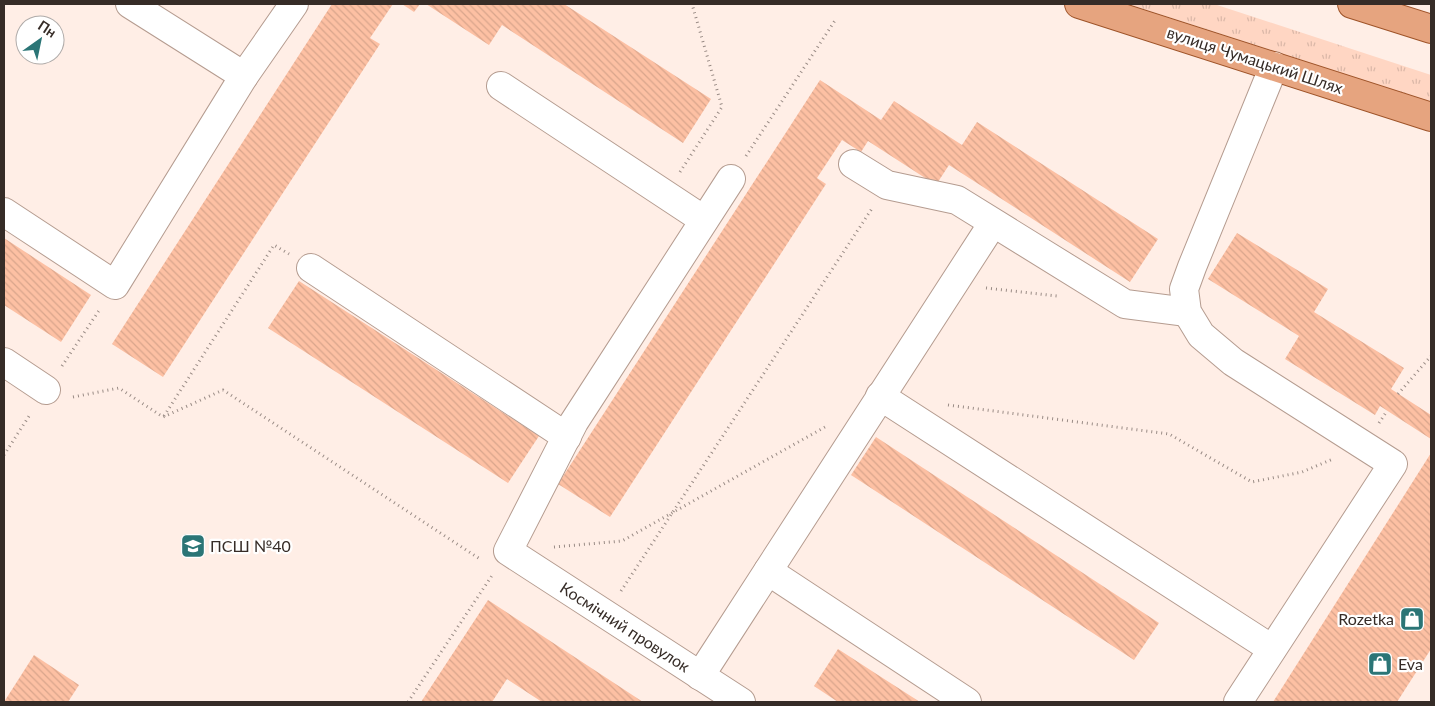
<svg xmlns="http://www.w3.org/2000/svg" width="1435" height="706" font-family="Lato,sans-serif">
	<style>
		.grass { fill: url(#grass-tufts) }
		.building { fill: url(#building-back-hatch) }
		.lines { fill: none; stroke-linecap: round; stroke-linejoin: round }
		.minor-casing { stroke: #b59c90; stroke-width: 30 }
		.major-casing { stroke: #9e5328; stroke-width: 30 }
		.path { stroke: #998b85; stroke-width: 3; stroke-dasharray: 1 4; stroke-linecap: butt }
		.minor { stroke: #fff; stroke-width: 28 }
		.major { stroke: #e6a47f; stroke-width: 28 }
		.labels { text-anchor: middle; stroke-width: 4.5; stroke-linejoin: round; paint-order: stroke }
		.street-label { font-size: 16px; fill: #362c27; stroke: #fff }
		.poi-label { font-size: 16px; fill: #362c27; stroke: #fff; text-anchor: start }
	</style>
	<defs>
		<pattern id="grass-tufts" width="24" height="20" patternUnits="userSpaceOnUse" patternTransform="scale(1.25)"><rect width="24" height="20" fill="#ffd6c3"/><path d="M3 7l-1-3M5 7V3M7 7l1-3M15 17l-1-3M17 17v-4M19 17l1-3" fill="none" stroke="#dbb8a8"/></pattern>
		<pattern id="building-back-hatch" width="6" height="6" patternUnits="userSpaceOnUse" patternTransform="scale(1.25)"><rect width="6" height="6" fill="#fdc0a3"/><path d="M-1 5l2 2M0 0l6 6M5-1l2 2" fill="none" stroke="#d9a58c"/></pattern>
	</defs>
	<rect width="100%" height="100%" fill="#ffeee6"/>
	<!-- grass -->
	<path class="grass" d="M1128 4H1214L1431 75V102Z"/>
	<!-- building -->
	<g class="building">
		<path d="M332 4H393L370 38 380 44 163 377 112 344Z"/>
		<path d="M402 4H420L414 12Z"/>
		<path d="M426 4H564L711 99 683 143 502 25 489 45Z"/>
		<path d="M820 80 881 120 894 101 962 145 977 122 1158 239 1130 282 949 165 936 185 868 141 861 152 842 140 817 178 826 184 610 517 558 484Z"/>
		<path d="M1237 233 1328 289 1314 312 1404 368 1391 389 1431 415V439L1380 406 1375 415 1285 359 1299 336 1208 279Z"/>
		<path d="M4 238 91 295 61 342 4 305Z"/>
		<path d="M299 281 539 436 508 483 268 328Z"/>
		<path d="M876 437 1159 623 1134 660 851 475Z"/>
		<path d="M1431 453V649L1397 702H1273Z"/>
		<path d="M488 600 643 702H542L507 679 492 702H421Z"/>
		<path d="M838 649 878 675 920 702H838L814 686Z"/>
		<path d="M34 655 79 685 68 702H4Z"/>
	</g>
	<g class="lines">
		<defs>
			<g id="minor">
				<path d="M130 4 244 76"/>
				<path d="M501 86 704 220"/>
				<path d="M853 164 887 185 957 200 1125 304 1187 312"/>
				<path d="M731 179 574 422 508 551 741 702"/>
				<path d="M4 212 115 285 244 76 294 4"/>
				<path d="M311 268 567 437"/>
				<path d="M4 362 46 390"/>
				<path d="M880 396 1272 649"/>
				<path d="M768 571 967 702"/>
				<path d="M700 676 993 223"/>
				<path d="M1238 702 1393 464 1233 362 1201 335 1187 312 1184 289 1192 267 1274 66"/>
			</g>
			<g id="major">
				<path d="M1079 4 1431 117"/>
				<path d="M1352 4 1431 29"/>
			</g>
		</defs>
		<!-- minor casing -->
		<use href="#minor" class="minor-casing"/>
		<!-- major casing -->
		<use href="#major" class="major-casing"/>
		<!-- path -->
		<g class="path">
			<path d="M746 156 836 19"/>
			<path d="M680 172 722 107 692 4"/>
			<path d="M986 288 1057 296"/>
			<path d="M62 366 100 309"/>
			<path d="M1398 394 1431 356"/>
			<path d="M73 397 119 388 163 417 223 390 480 559"/>
			<path d="M948 405 1169 434 1252 482 1302 472 1333 459"/>
			<path d="M164 416 274 245 289 254"/>
			<path d="M1379 423 1387 411"/>
			<path d="M4 455 31 413"/>
			<path d="M554 547 622 541 825 427"/>
			<path d="M621 591 873 207"/>
			<path d="M408 702 493 574"/>
		</g>
		<!-- minor -->
		<use href="#minor" class="minor"/>
		<!-- major -->
		<use href="#major" class="major"/>
	</g>
	<!-- icons -->
	<defs>
		<symbol id="school-square" viewBox="-11 -11 22 22"><rect x="-9" y="-9" width="18" height="18" rx="4" fill="#2b7576" stroke="#fff"/><path d="M0-5L7-2L0 1L-7-2ZM-4 1L0 2.5L4 1V4Q0 6-4 4Z" fill="#fff"/></symbol>
		<symbol id="shop-square" viewBox="-11 -11 22 22"><rect x="-9" y="-9" width="18" height="18" rx="4" fill="#2b7576" stroke="#fff"/><path d="M-5-2.5h2.3a2.7 3.5 0 0 1 5.4 0H5L5.5 6h-11ZM-1.5-2.5h3a1.5 2.3 0 0 0-3 0Z" fill="#fff"/></symbol>
	</defs>
	<g fill-rule="evenodd">
		<use href="#school-square" x="179" y="532" width="28" height="28"/>
		<use href="#shop-square" x="1398" y="605" width="28" height="28"/>
		<use href="#shop-square" x="1366" y="650" width="28" height="28"/>
	</g>
	<g class="labels">
		<!-- street labels -->
		<g class="street-label">
			<text transform="translate(1255 60) rotate(18)" y="6">вулиця Чумацький Шлях</text>
			<text transform="translate(625 627) rotate(33)" y="6">Космічний провулок</text>
		</g>
		<!-- poi labels -->
		<g class="poi-label">
			<text x="210" y="552">ПСШ №40</text>
			<text x="1394" y="625" text-anchor="end">Rozetka</text>
			<text x="1398" y="670">Eva</text>
		</g>
	</g>
	<!-- border -->
	<rect width="1435" height="706" fill="none" stroke="#362c27" stroke-width="10"/>
	<!-- north arrow -->
	<g transform="translate(40 40) rotate(33)"><circle r="24" fill="#ffffff" stroke="#afaba9"/>
	<path d="M0-4L9 19L0 12L-9 19Z" fill="#2b7576"/>
	<text y="-8" font-size="14" font-weight="bold" text-anchor="middle" fill="#362c27">Пн</text>
	</g>
</svg>
